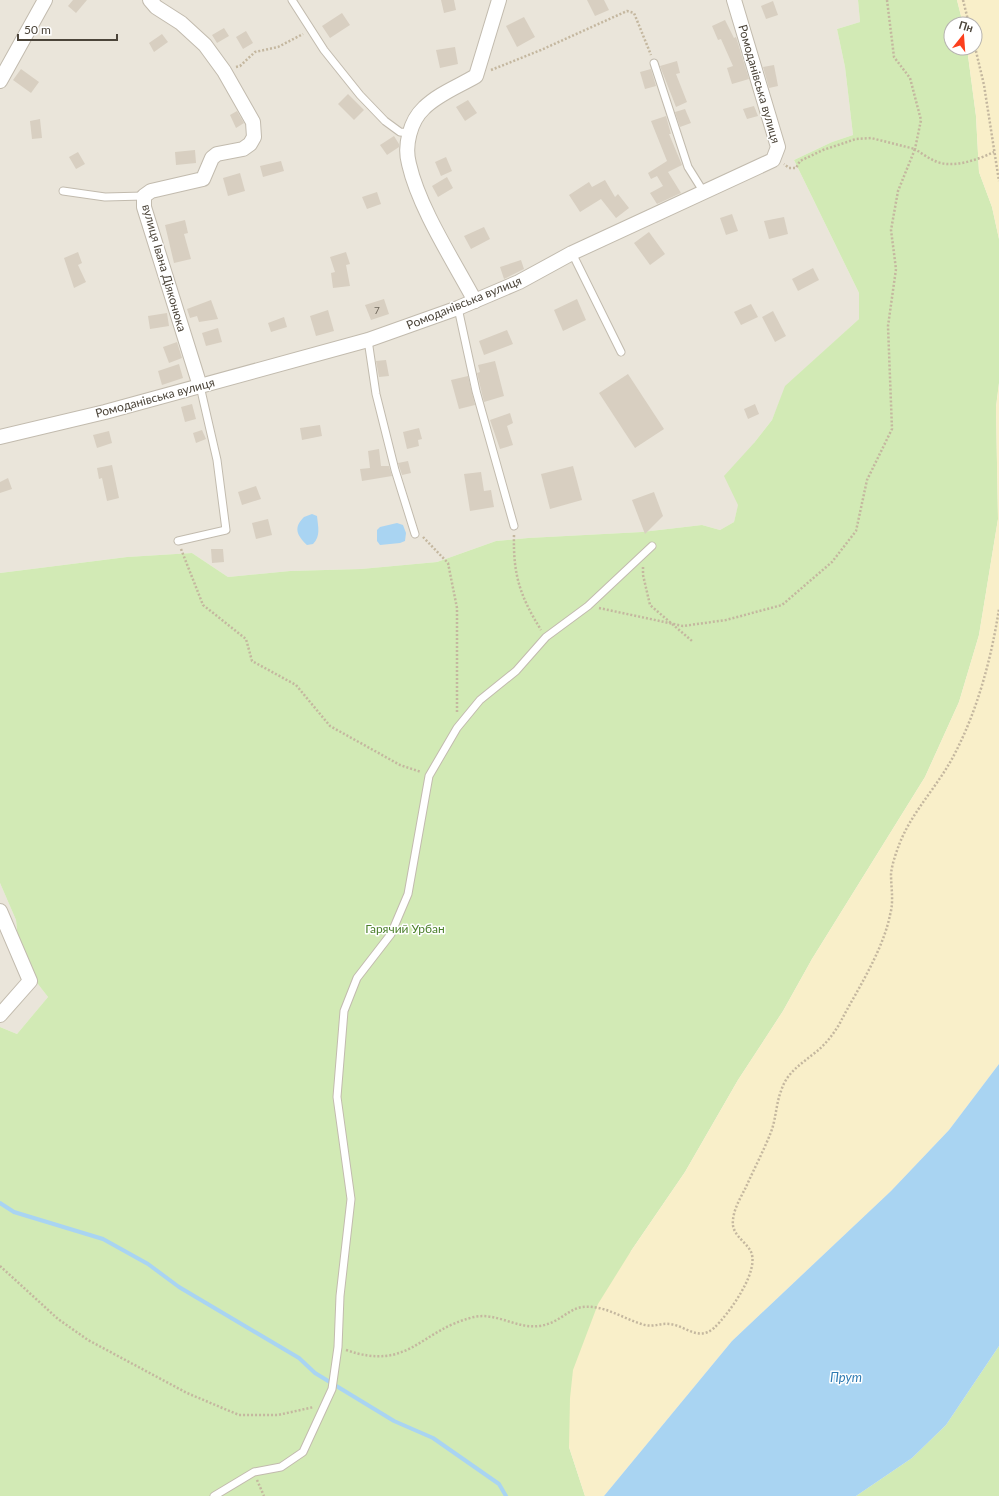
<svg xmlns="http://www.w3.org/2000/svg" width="999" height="1496" font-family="Lato,sans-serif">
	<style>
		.residential { fill: #eae5da }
		.green { fill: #d2eab5 }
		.sand { fill: #f9efc9 }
		.water { fill: #a9d4f2 }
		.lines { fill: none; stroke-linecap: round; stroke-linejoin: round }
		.stream { stroke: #a9d4f2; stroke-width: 4 }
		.building { fill: #d8cfc1 }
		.service-casing { stroke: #c2bbae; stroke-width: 9 }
		.minor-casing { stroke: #c2bbae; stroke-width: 16 }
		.path { stroke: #c4b79f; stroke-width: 2.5; stroke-dasharray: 2 2; stroke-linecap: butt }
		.service { stroke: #fff; stroke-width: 7 }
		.minor { stroke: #fff; stroke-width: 14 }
		.labels { text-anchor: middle; stroke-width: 3; stroke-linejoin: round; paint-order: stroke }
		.number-label { font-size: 10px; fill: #6e675b }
		.street-label { font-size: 12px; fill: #4b4439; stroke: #fff }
		.park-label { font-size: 12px; fill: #4a7f2a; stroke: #fff }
		.water-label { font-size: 13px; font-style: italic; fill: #2e7ab2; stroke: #fff }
	</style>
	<rect width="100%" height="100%" fill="#f6f3ec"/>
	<!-- residential -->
	<g class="residential">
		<path d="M0 0H858L860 22 837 29 845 67 853 135 832 142 794 160 859 293V319L786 386 772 420 754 443 734 522 720 530 702 525 642 532 528 538 496 541 437 562 361 569 290 571 228 577 192 553 127 557 0 573Z"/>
		<path d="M0 883 16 920 20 961 48 997 17 1034 0 1027Z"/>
	</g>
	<!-- green -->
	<g class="green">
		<path d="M858 0H957L963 24H951V48H967L976 116 979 172 992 207 999 239V383L996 407 998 519 979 635 959 702 925 777 812 959 783 1011 738 1080 685 1172 631 1251 569 1447 585 1496H0V1027L17 1034 48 997 20 961 16 920 0 883V573L127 557 192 553 228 577 290 571 361 569 437 562 496 541 528 538 642 532 702 525 720 530 734 522 738 505 724 476 754 443 772 420 785 386 859 319V293L794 160 832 142 853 135 845 67 837 29 860 22Z"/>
		<path d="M999 1346V1496H856L912 1458 946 1425Z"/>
	</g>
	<!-- sand -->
	<g class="sand">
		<path d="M957 0H999V239L992 207 979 172 976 116 967 48H975V24H963Z"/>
		<path d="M999 383V1064L949 1130 891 1191 732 1341 604 1496H585L569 1447 570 1398 573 1370 598 1304 631 1251 685 1172 738 1080 783 1011 812 959 925 777 959 702 979 635 998 519 996 407Z"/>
	</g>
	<!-- water -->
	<g class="water">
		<path d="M312 514 317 516C318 527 321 536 313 544L307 545C297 535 293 528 304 517Z"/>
		<path d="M397 523 403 525 406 533 405 541 400 543 380 545 377 541V530L380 527Z"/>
		<path d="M999 1064V1346L946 1425 912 1458 856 1496H604L732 1341 891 1191 949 1130Z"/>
	</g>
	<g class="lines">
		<!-- stream -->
		<path class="stream" d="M0 1203 14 1212 103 1239 148 1264 179 1287 299 1358 315 1373 394 1421 433 1438 499 1484 506 1496"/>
	</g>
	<!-- building -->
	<g class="building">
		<path d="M73 0H87L76 13 68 6Z"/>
		<path d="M441 0H454L456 10 444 13Z"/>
		<path d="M587 0H604L609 10 595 16Z"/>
		<path d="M773 1 778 15 766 19 761 6Z"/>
		<path d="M342 13 350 25 330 38 322 26Z"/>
		<path d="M524 17 535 37 517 47 506 26Z"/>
		<path d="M725 20 734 38 736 37 737 40 749 79 732 84 727 68 733 66 721 39 718 40 712 26Z"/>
		<path d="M224 28 229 36 217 43 212 35Z"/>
		<path d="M246 31 253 43 243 49 236 37Z"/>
		<path d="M162 34 168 42 154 52 149 43Z"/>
		<path d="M455 47 458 64 440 68 436 50Z"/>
		<path d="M677 61 680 73 676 74 687 102 676 107 660 66Z"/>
		<path d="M774 65 778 86 769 88 763 67Z"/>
		<path d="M21 69 39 82 31 93 13 80Z"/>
		<path d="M651 69 656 86 645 89 640 72Z"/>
		<path d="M348 94 364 110 354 120 338 104Z"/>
		<path d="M468 100 477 113 465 121 456 107Z"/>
		<path d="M754 106 758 116 747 119 743 109Z"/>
		<path d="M685 109 691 123 680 127 675 112Z"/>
		<path d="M237 111 244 123 236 128 230 115Z"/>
		<path d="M666 116 671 134H669L682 165 668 172 681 193 657 204 650 193 663 186 657 176 651 179 648 173 667 161 651 121Z"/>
		<path d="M40 119 42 138 32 139 30 121Z"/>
		<path d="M394 136 399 144V147L387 155 380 145Z"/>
		<path d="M195 150 196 163 176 165 175 152Z"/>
		<path d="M78 152 85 164 76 169 69 157Z"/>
		<path d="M446 157 452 171 441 176 435 162Z"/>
		<path d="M281 161 284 171 263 177 260 166Z"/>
		<path d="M240 173 245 191 228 196 223 178Z"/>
		<path d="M447 177 453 188 438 197 432 186Z"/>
		<path d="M605 180 615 197 618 194 629 208 616 218 601 199 580 212 569 195 589 182 592 187Z"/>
		<path d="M377 192 381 204 367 209 362 197Z"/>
		<path d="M732 214 738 231 726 235 720 218Z"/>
		<path d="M784 217 788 234 769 239 764 221Z"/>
		<path d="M185 220 188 233 184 234 191 259 174 263 165 225Z"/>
		<path d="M484 227 490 239 471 249 464 236Z"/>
		<path d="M649 232 665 254 650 265 634 243Z"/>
		<path d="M78 252 82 263 78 265 86 282 74 288 64 258Z"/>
		<path d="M346 252 350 264 346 265 350 286 333 288 331 273 335 272 330 257Z"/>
		<path d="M521 260 524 269 504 279 500 267Z"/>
		<path d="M813 268 819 280 798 291 792 279Z"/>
		<path d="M384 299 389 314 371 320 365 305Z"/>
		<path d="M577 299 586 320 563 331 554 310Z"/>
		<path d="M211 300 218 319 199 322 197 316 190 318 187 309Z"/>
		<path d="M751 304 758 317 741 325 734 312Z"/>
		<path d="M328 310 334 331 316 336 310 316Z"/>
		<path d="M773 311 786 336 775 342 762 317Z"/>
		<path d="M167 313 169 326 150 329 148 316Z"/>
		<path d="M284 317 287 327 271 332 268 323Z"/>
		<path d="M218 328 222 342 206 346 202 333Z"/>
		<path d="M507 330 513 344 484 355 479 341Z"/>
		<path d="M177 342 182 358 169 363 163 347Z"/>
		<path d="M386 360 389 376 379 377 376 361Z"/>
		<path d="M495 361 504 396 484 402 477 373 480 372 478 365Z"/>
		<path d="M179 364 183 378 162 385 158 371Z"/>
		<path d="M628 374 664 429 635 448 599 393Z"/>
		<path d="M468 376 475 405 459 409 451 380Z"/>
		<path d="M192 404 196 419 185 422 181 407Z"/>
		<path d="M755 404 759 414 748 419 744 409Z"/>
		<path d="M510 413 513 423 507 426 513 445 500 449 490 420Z"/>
		<path d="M320 425 322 436 302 440 300 428Z"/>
		<path d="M419 428 422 439 418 440 419 446 407 449 403 432Z"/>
		<path d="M202 430 206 439 196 443 193 433Z"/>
		<path d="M109 431 112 443 97 448 93 435Z"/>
		<path d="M379 449 381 466H389L392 476 362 481 360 469 370 468 368 451Z"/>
		<path d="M408 461 411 473 402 475 398 463Z"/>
		<path d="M112 465 119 498 107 501 102 478 99 479 97 468Z"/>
		<path d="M573 466 582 500 550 509 541 474Z"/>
		<path d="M481 472 484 491 491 490 494 507 470 511 464 474Z"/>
		<path d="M8 478 12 489 0 493V482Z"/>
		<path d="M256 486 261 499 242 505 238 492Z"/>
		<path d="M654 492 663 516 645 534 632 500Z"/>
		<path d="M268 519 272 535 256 539 252 523Z"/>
		<path d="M211 549H223L224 562 212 563Z"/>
	</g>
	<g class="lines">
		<defs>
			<g id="service">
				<path d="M292 0 324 50 360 95 385 121 400 132 409 133"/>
				<path d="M654 63 688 167 703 191"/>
				<path d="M63 191 105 197 144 196"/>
				<path d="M572 253 621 352"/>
				<path d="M458 308 476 391 514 526"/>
				<path d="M368 340 376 394 395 470 415 534"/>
				<path d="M178 541 226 530 217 460 200 386"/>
				<path d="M214 1496 254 1472 281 1467 303 1452 332 1389 338 1347 340 1296 351 1199 337 1097 344 1011 357 978 391 934 408 894 429 776 457 728 480 700 516 671 546 637 588 606 652 546"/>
			</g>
			<g id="minor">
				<path d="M150 0 156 7 181 23 205 45 224 71 253 122 254 137 250 144 243 149 217 154 212 158 203 179 151 191 144 196V207L200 386"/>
				<path d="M0 81 45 0"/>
				<path d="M475 301C453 260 419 208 409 164 404 146 410 121 424 108 438 94 459 86 476 76L499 0"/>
				<path d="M0 437 105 412 368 340 458 308 519 282 572 253 773 160 778 147 734 0"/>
				<path d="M0 911 30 981 0 1015"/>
			</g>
		</defs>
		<!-- service casing -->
		<use href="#service" class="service-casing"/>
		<!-- minor casing -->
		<use href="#minor" class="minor-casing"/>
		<!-- path -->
		<g class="path">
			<path d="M887 0 894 57 910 78 921 120 915 149C921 153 928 158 935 161 952 169 977 160 994 152"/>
			<path d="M963 0 969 24"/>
			<path d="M975 47 984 85 999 181"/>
			<path d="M236 67 240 66 255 52 278 47 303 34"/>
			<path d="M491 70 541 50 627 11 634 13 651 55"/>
			<path d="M514 535C513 575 520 596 541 630"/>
			<path d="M423 537 448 563 457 608V713"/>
			<path d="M181 549 203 605 246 639 252 661 296 685 330 726 400 765 421 772"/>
			<path d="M643 567V575L650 605 692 641"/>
			<path d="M599 608 683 626 726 620 782 605 832 562 856 531 867 480 892 429 888 326 896 269 891 230 898 191 915 149 871 138 856 139 823 150 800 161 796 168H789L784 164"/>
			<path d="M0 1266 58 1319 88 1340 187 1393 239 1415H278L314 1407"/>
			<path d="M346 1350C410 1372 419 1330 474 1317 496 1312 517 1329 539 1326 558 1324 568 1309 582 1307 604 1304 625 1320 645 1325 654 1327 661 1323 669 1324 685 1325 698 1342 714 1328 728 1315 762 1269 750 1250 744 1240 731 1234 733 1220 734 1208 741 1197 746 1187 754 1169 764 1150 771 1132 776 1119 776 1104 781 1091 787 1072 801 1064 816 1052 827 1043 836 1031 842 1019 859 987 883 950 890 915 894 901 891 888 891 874 892 864 896 853 899 845 911 813 937 787 953 757 977 712 991 660 999 609"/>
			<path d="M257 1480 264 1496"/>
		</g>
		<!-- service -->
		<use href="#service" class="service"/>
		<!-- minor -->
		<use href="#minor" class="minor"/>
	</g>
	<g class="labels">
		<!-- number labels -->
		<g class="number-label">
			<text x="377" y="314">7</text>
		</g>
		<!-- street labels -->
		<g class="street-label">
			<text transform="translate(759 84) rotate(74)" y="4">Ромоданівська вулиця</text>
			<text transform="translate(164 268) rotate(74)" y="4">вулиця Івана Діяконюка</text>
			<text transform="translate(464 303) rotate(-22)" y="4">Ромоданівська вулиця</text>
			<text transform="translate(155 398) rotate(-15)" y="4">Ромоданівська вулиця</text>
		</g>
		<!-- park labels -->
		<g class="park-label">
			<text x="405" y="933">Гарячий Урбан</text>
		</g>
		<!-- water labels -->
		<g class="water-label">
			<text x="846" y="1382">Прут</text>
		</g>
	</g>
	<!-- north arrow -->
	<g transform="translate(963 36) rotate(17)"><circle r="19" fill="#ffffff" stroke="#b7b4b0"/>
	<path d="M0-3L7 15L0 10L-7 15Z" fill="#fc3f1d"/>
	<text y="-6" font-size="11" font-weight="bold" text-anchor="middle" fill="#4b4439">Пн</text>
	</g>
	<!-- scale -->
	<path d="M18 34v6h99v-6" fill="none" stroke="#4b4439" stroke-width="2"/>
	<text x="24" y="34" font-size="12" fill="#4b4439" stroke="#ffffff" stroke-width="3" paint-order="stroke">50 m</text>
</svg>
